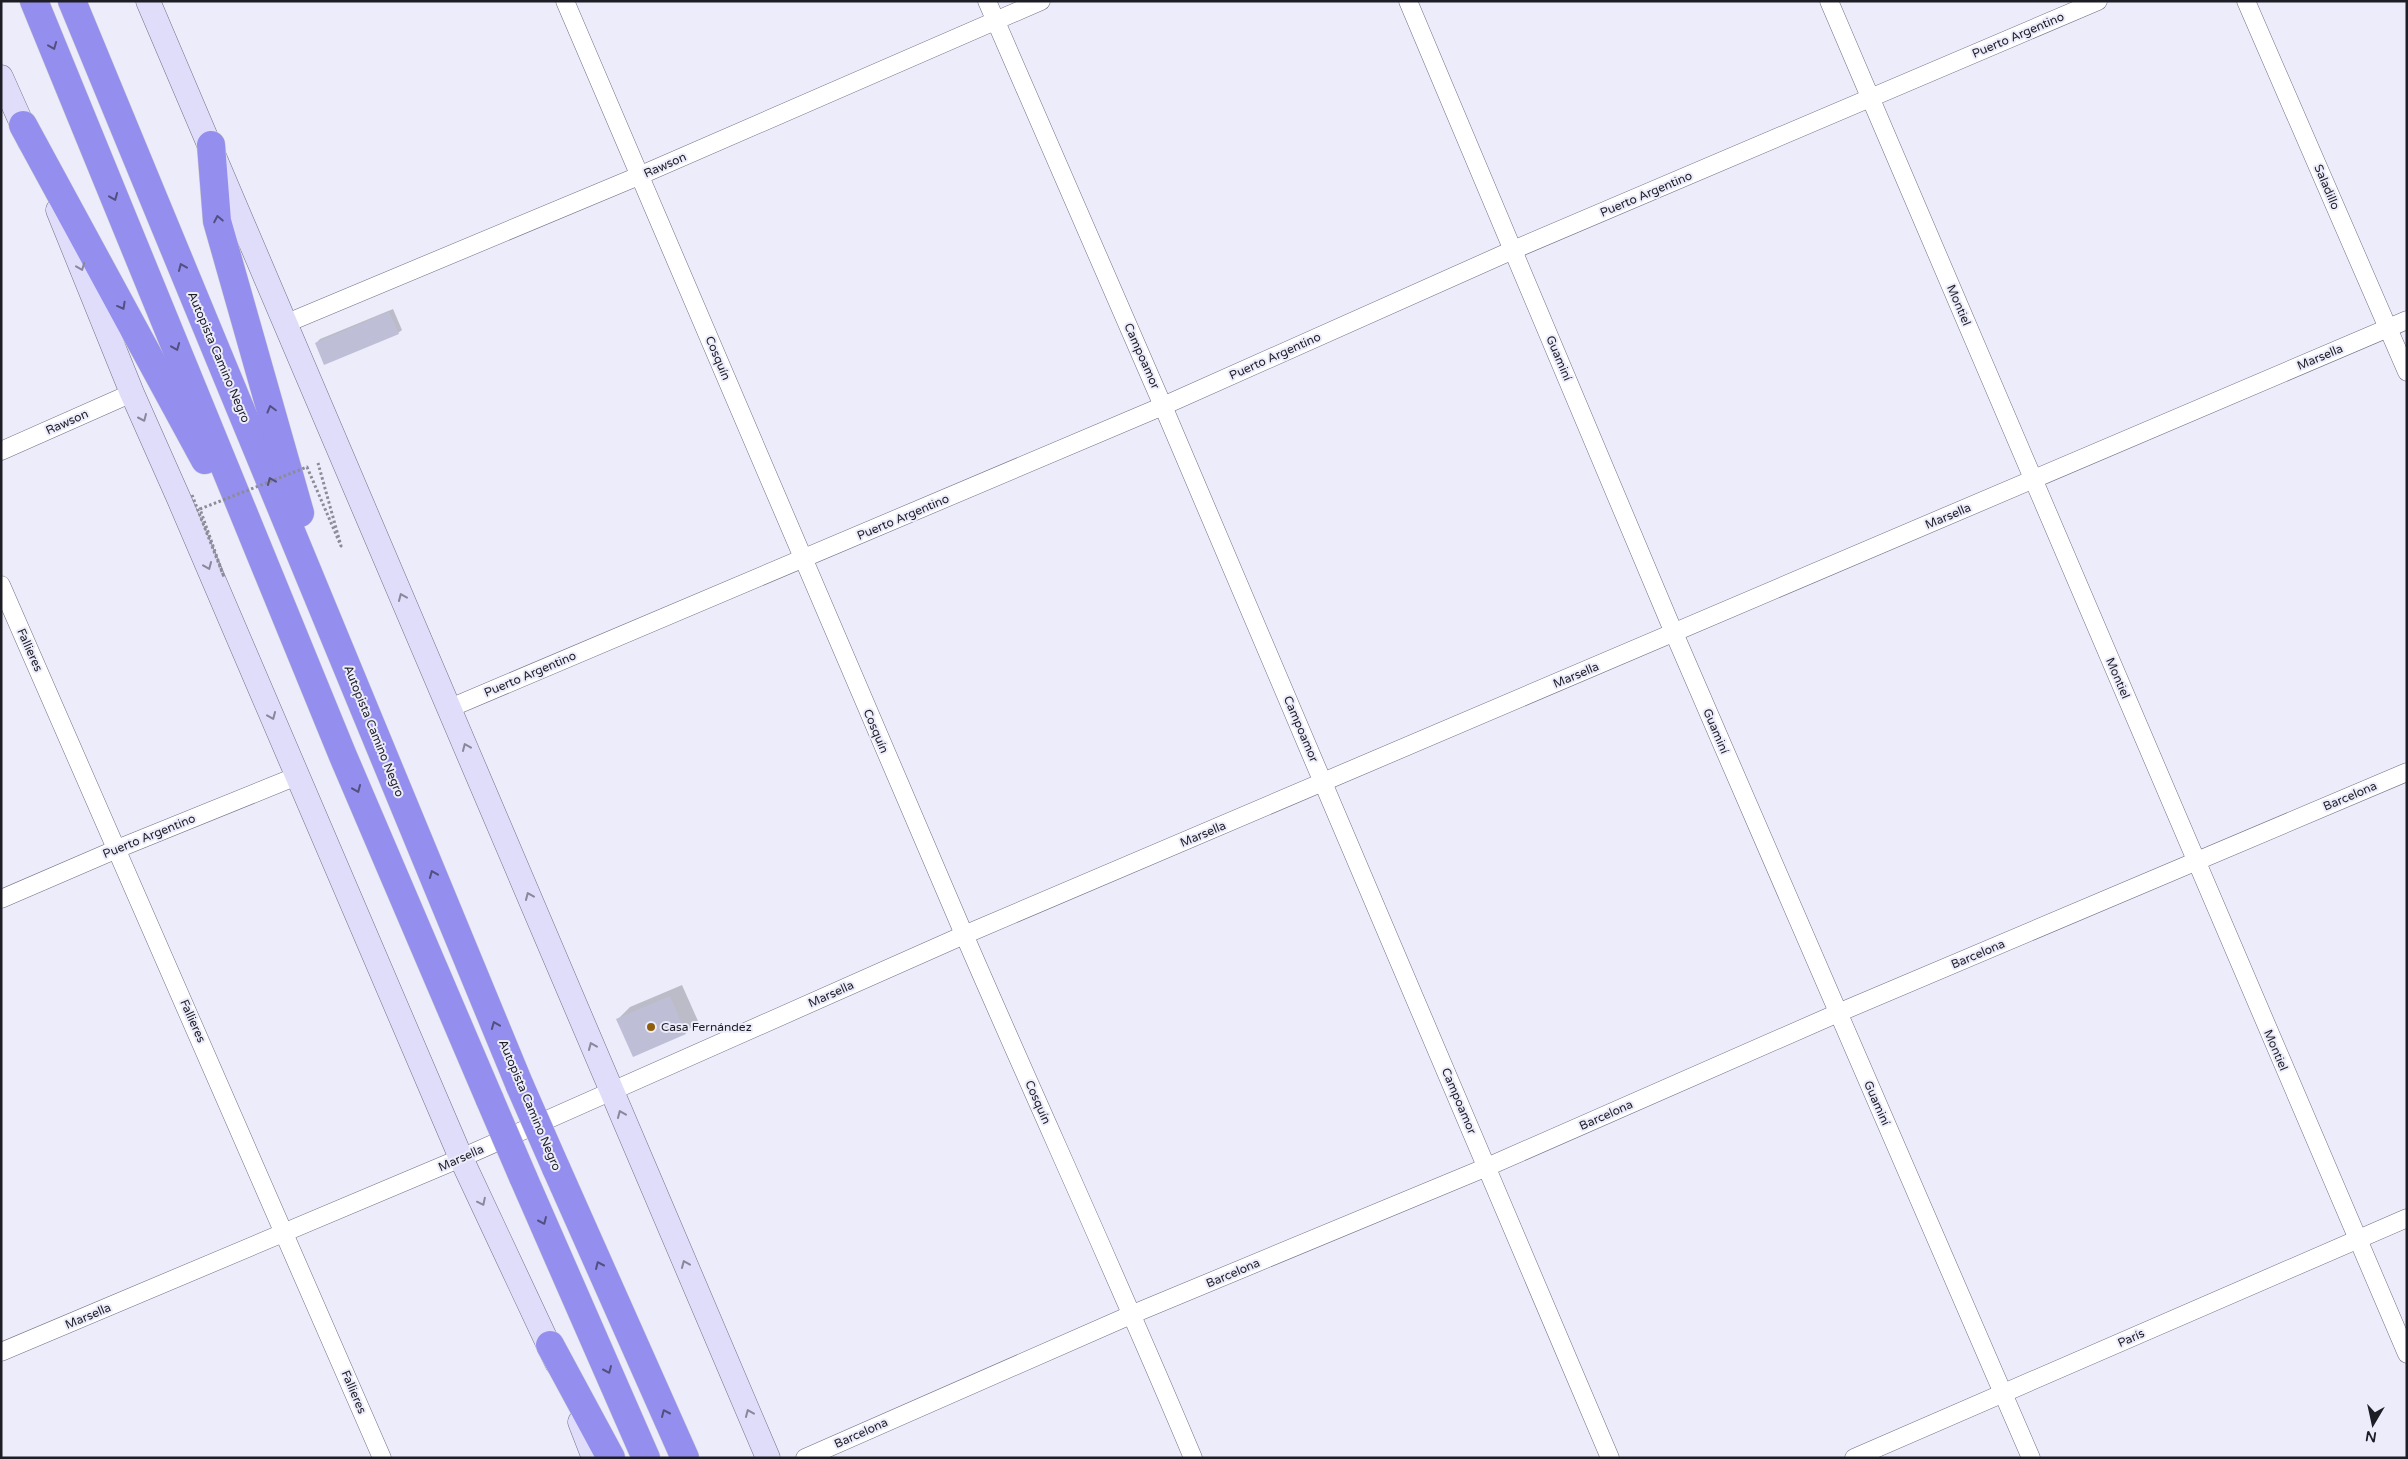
<svg xmlns="http://www.w3.org/2000/svg" width="2408" height="1459" font-family="'Varela Round',sans-serif">
	<style>
		.shadow { fill: #0003 }
		.building { fill: #bebfd7 }
		.lines { fill: none; stroke-linecap: round; stroke-linejoin: round }
		.street-casing { stroke: #6f6f85; stroke-width: 19 }
		.secondary-casing { stroke: #6f6f85; stroke-width: 25 }
		.highway-casing { stroke: #cdcdcf; stroke-width: 29 }
		.street { stroke: #fff; stroke-width: 18 }
		.secondary { stroke: #dfddfa; stroke-width: 24 }
		.highway { stroke: #948eee; stroke-width: 28 }
		.highway-bridge-casing { stroke: #cdcdcf; stroke-width: 29; stroke-linecap: butt }
		.path-bridge { stroke: #8c8c99; stroke-width: 3; stroke-dasharray: 2.5 2.5; stroke-linecap: butt }
		.highway-bridge { stroke: #948eee; stroke-width: 28 }
		.oneway { stroke: #535080 }
		.oneway2 { stroke: #88879b }
		.poi-dot { fill: #8f6009; stroke: #ececfb; stroke-width: 2 }
		.labels { text-anchor: middle; stroke-width: 4; stroke-linejoin: round; paint-order: stroke }
		.street-label { font-size: 12px; fill: #1d1d26; stroke: #ececfb }
		.poi-label { font-size: 12px; fill: #1d1d26; stroke: #ececfb; text-anchor: start }
	</style>
	<rect width="100%" height="100%" fill="#ececfb"/>
	<!-- shadow -->
	<g class="shadow">
		<path d="M393 309 402 330 398 333 316 343 320 339Z"/>
		<path d="M682 985 698 1021 685 1033 618 1019 630 1007Z"/>
	</g>
	<!-- building -->
	<g class="building">
		<path d="M389 312 399 334 324 365 315 343Z"/>
		<path d="M670 996 686 1034 633 1057 616 1019Z"/>
	</g>
	<g class="lines">
		<defs>
			<g id="street">
				<path d="M565 1C700 310 829 622 963 932 1039 1108 1119 1281 1193 1458"/>
				<path d="M987 1 1163 406 1610 1458"/>
				<path d="M1408 1 1674 633 2031 1458"/>
				<path d="M1829 1 2407 1354"/>
				<path d="M2246 1 2407 372"/>
				<path d="M287 323 641 175 1041 1"/>
				<path d="M1 451 132 393"/>
				<path d="M1 585 382 1458"/>
				<path d="M450 708 1163 406 1513 250 2098 1"/>
				<path d="M1 899 117 849 297 776"/>
				<path d="M1 1352 461 1158 964 935 2407 320"/>
				<path d="M805 1458 1133 1314 1487 1167 1838 1013 2407 772"/>
				<path d="M1854 1458 2407 1218"/>
			</g>
			<g id="secondary">
				<path d="M148 1 768 1458"/>
				<path d="M1 77 30 142"/>
				<path d="M58 210 132 393 179 499 461 1158 557 1363"/>
				<path d="M580 1422 594 1458"/>
			</g>
			<g id="highway">
				<path d="M34 1 343 756 490 1100"/>
				<path d="M72 1 520 1086"/>
				<path d="M23 125 205 460"/>
				<path d="M211 145 217 221 300 513"/>
				<path d="M556 1168 685 1458"/>
				<path d="M523 1177 646 1458"/>
				<path d="M550 1345 611 1458"/>
			</g>
		</defs>
		<!-- street casing -->
		<use href="#street" class="street-casing"/>
		<!-- secondary casing -->
		<use href="#secondary" class="secondary-casing"/>
		<!-- highway casing -->
		<use href="#highway" class="highway-casing"/>
		<!-- street -->
		<use href="#street" class="street"/>
		<!-- secondary -->
		<use href="#secondary" class="secondary"/>
		<!-- highway -->
		<use href="#highway" class="highway"/>
		<defs>
			<g id="highway-bridge">
				<path d="M520 1086 556 1168"/>
				<path d="M490 1100 523 1177"/>
			</g>
		</defs>
		<!-- highway-bridge casing -->
		<use href="#highway-bridge" class="highway-bridge-casing"/>
		<!-- path-bridge -->
		<path class="path-bridge" d="M192 495 224 577 200 509 307 467 341 546 318 463"/>
		<!-- highway-bridge -->
		<use href="#highway-bridge" class="highway-bridge"/>
	</g>
	<!-- one-way arrows -->
	<defs><path id="oneway-chevron" d="M-2-3.5L2.5 0L-2 3.5" fill="none" stroke-width="1.6" stroke-linecap="round" stroke-linejoin="round" transform="scale(1.25)"/></defs>
	<g class="oneway">
		<use href="#oneway-chevron" transform="translate(53 46) rotate(68)"/>
		<use href="#oneway-chevron" transform="translate(114 197) rotate(68)"/>
		<use href="#oneway-chevron" transform="translate(218 219) rotate(-101)"/>
		<use href="#oneway-chevron" transform="translate(182 267) rotate(-113)"/>
		<use href="#oneway-chevron" transform="translate(122 306) rotate(61)"/>
		<use href="#oneway-chevron" transform="translate(176 347) rotate(68)"/>
		<use href="#oneway-chevron" transform="translate(271 409) rotate(-105)"/>
		<use href="#oneway-chevron" transform="translate(271 481) rotate(-113)"/>
		<use href="#oneway-chevron" transform="translate(357 789) rotate(67)"/>
		<use href="#oneway-chevron" transform="translate(433 874) rotate(-112)"/>
		<use href="#oneway-chevron" transform="translate(495 1025) rotate(-112)"/>
		<use href="#oneway-chevron" transform="translate(543 1221) rotate(66)"/>
		<use href="#oneway-chevron" transform="translate(599 1265) rotate(-114)"/>
		<use href="#oneway-chevron" transform="translate(608 1370) rotate(66)"/>
		<use href="#oneway-chevron" transform="translate(665 1413) rotate(-114)"/>
	</g>
	<g class="oneway2">
		<use href="#oneway-chevron" transform="translate(81 267) rotate(68)"/>
		<use href="#oneway-chevron" transform="translate(143 418) rotate(66)"/>
		<use href="#oneway-chevron" transform="translate(208 566) rotate(67)"/>
		<use href="#oneway-chevron" transform="translate(402 597) rotate(-113)"/>
		<use href="#oneway-chevron" transform="translate(272 716) rotate(67)"/>
		<use href="#oneway-chevron" transform="translate(466 747) rotate(-113)"/>
		<use href="#oneway-chevron" transform="translate(529 896) rotate(-113)"/>
		<use href="#oneway-chevron" transform="translate(592 1046) rotate(-113)"/>
		<use href="#oneway-chevron" transform="translate(621 1114) rotate(-113)"/>
		<use href="#oneway-chevron" transform="translate(482 1202) rotate(64)"/>
		<use href="#oneway-chevron" transform="translate(685 1264) rotate(-113)"/>
		<use href="#oneway-chevron" transform="translate(749 1413) rotate(-113)"/>
	</g>
	<!-- markers -->
	<circle class="poi-dot" cx="651" cy="1027" r="5"/>
	<g class="labels">
		<!-- street labels -->
		<g class="street-label">
			<text transform="translate(2018 35) rotate(-23)" y="4">Puerto Argentino</text>
			<text transform="translate(665 165) rotate(-24)" y="4">Rawson</text>
			<text transform="translate(2327 187) rotate(67)" y="4">Saladillo</text>
			<text transform="translate(1646 194) rotate(-23)" y="4">Puerto Argentino</text>
			<text transform="translate(1959 305) rotate(67)" y="4">Montiel</text>
			<text transform="translate(1142 356) rotate(66)" y="4">Campoamor</text>
			<text transform="translate(1275 356) rotate(-24)" y="4">Puerto Argentino</text>
			<text transform="translate(219 357) rotate(67)" y="4">Autopista Camino Negro</text>
			<text transform="translate(2320 357) rotate(-23)" y="4">Marsella</text>
			<text transform="translate(718 358) rotate(67)" y="4">Cosquín</text>
			<text transform="translate(1559 358) rotate(67)" y="4">Guaminí</text>
			<text transform="translate(67 422) rotate(-24)" y="4">Rawson</text>
			<text transform="translate(1948 516) rotate(-23)" y="4">Marsella</text>
			<text transform="translate(903 517) rotate(-23)" y="4">Puerto Argentino</text>
			<text transform="translate(30 650) rotate(66)" y="4">Fallieres</text>
			<text transform="translate(530 674) rotate(-23)" y="4">Puerto Argentino</text>
			<text transform="translate(1576 675) rotate(-23)" y="4">Marsella</text>
			<text transform="translate(2118 678) rotate(67)" y="4">Montiel</text>
			<text transform="translate(1301 729) rotate(67)" y="4">Campoamor</text>
			<text transform="translate(374 731) rotate(68)" y="4">Autopista Camino Negro</text>
			<text transform="translate(876 731) rotate(67)" y="4">Cosquín</text>
			<text transform="translate(1716 731) rotate(67)" y="4">Guaminí</text>
			<text transform="translate(2350 796) rotate(-23)" y="4">Barcelona</text>
			<text transform="translate(1203 834) rotate(-23)" y="4">Marsella</text>
			<text transform="translate(149 836) rotate(-22)" y="4">Puerto Argentino</text>
			<text transform="translate(1978 954) rotate(-23)" y="4">Barcelona</text>
			<text transform="translate(831 994) rotate(-24)" y="4">Marsella</text>
			<text transform="translate(193 1021) rotate(66)" y="4">Fallieres</text>
			<text transform="translate(2276 1050) rotate(67)" y="4">Montiel</text>
			<text transform="translate(1459 1101) rotate(67)" y="4">Campoamor</text>
			<text transform="translate(1038 1102) rotate(66)" y="4">Cosquín</text>
			<text transform="translate(1877 1103) rotate(66)" y="4">Guaminí</text>
			<text transform="translate(530 1105) rotate(67)" y="4">Autopista Camino Negro</text>
			<text transform="translate(1606 1115) rotate(-24)" y="4">Barcelona</text>
			<text transform="translate(461 1158) rotate(-24)" y="4">Marsella</text>
			<text transform="translate(1233 1273) rotate(-23)" y="4">Barcelona</text>
			<text transform="translate(88 1316) rotate(-23)" y="4">Marsella</text>
			<text transform="translate(2131 1338) rotate(-24)" y="4">París</text>
			<text transform="translate(354 1392) rotate(67)" y="4">Fallieres</text>
			<text transform="translate(861 1433) rotate(-24)" y="4">Barcelona</text>
		</g>
		<!-- poi labels -->
		<g class="poi-label">
			<text x="661" y="1031">Casa Fernández</text>
		</g>
	</g>
	<!-- border -->
	<rect width="2408" height="1459" fill="none" stroke="#1d1d26" stroke-width="5"/>
	<!-- north arrow -->
	<g transform="translate(2373 1424) rotate(189)" stroke="#ececfb" stroke-width="4" paint-order="stroke">
	<path d="M0-4L9 19L0 12L-9 19Z" fill="#1d1d26"/>
	<text y="-8" font-size="14" font-weight="bold" text-anchor="middle" fill="#1d1d26">N</text>
	</g>
</svg>
